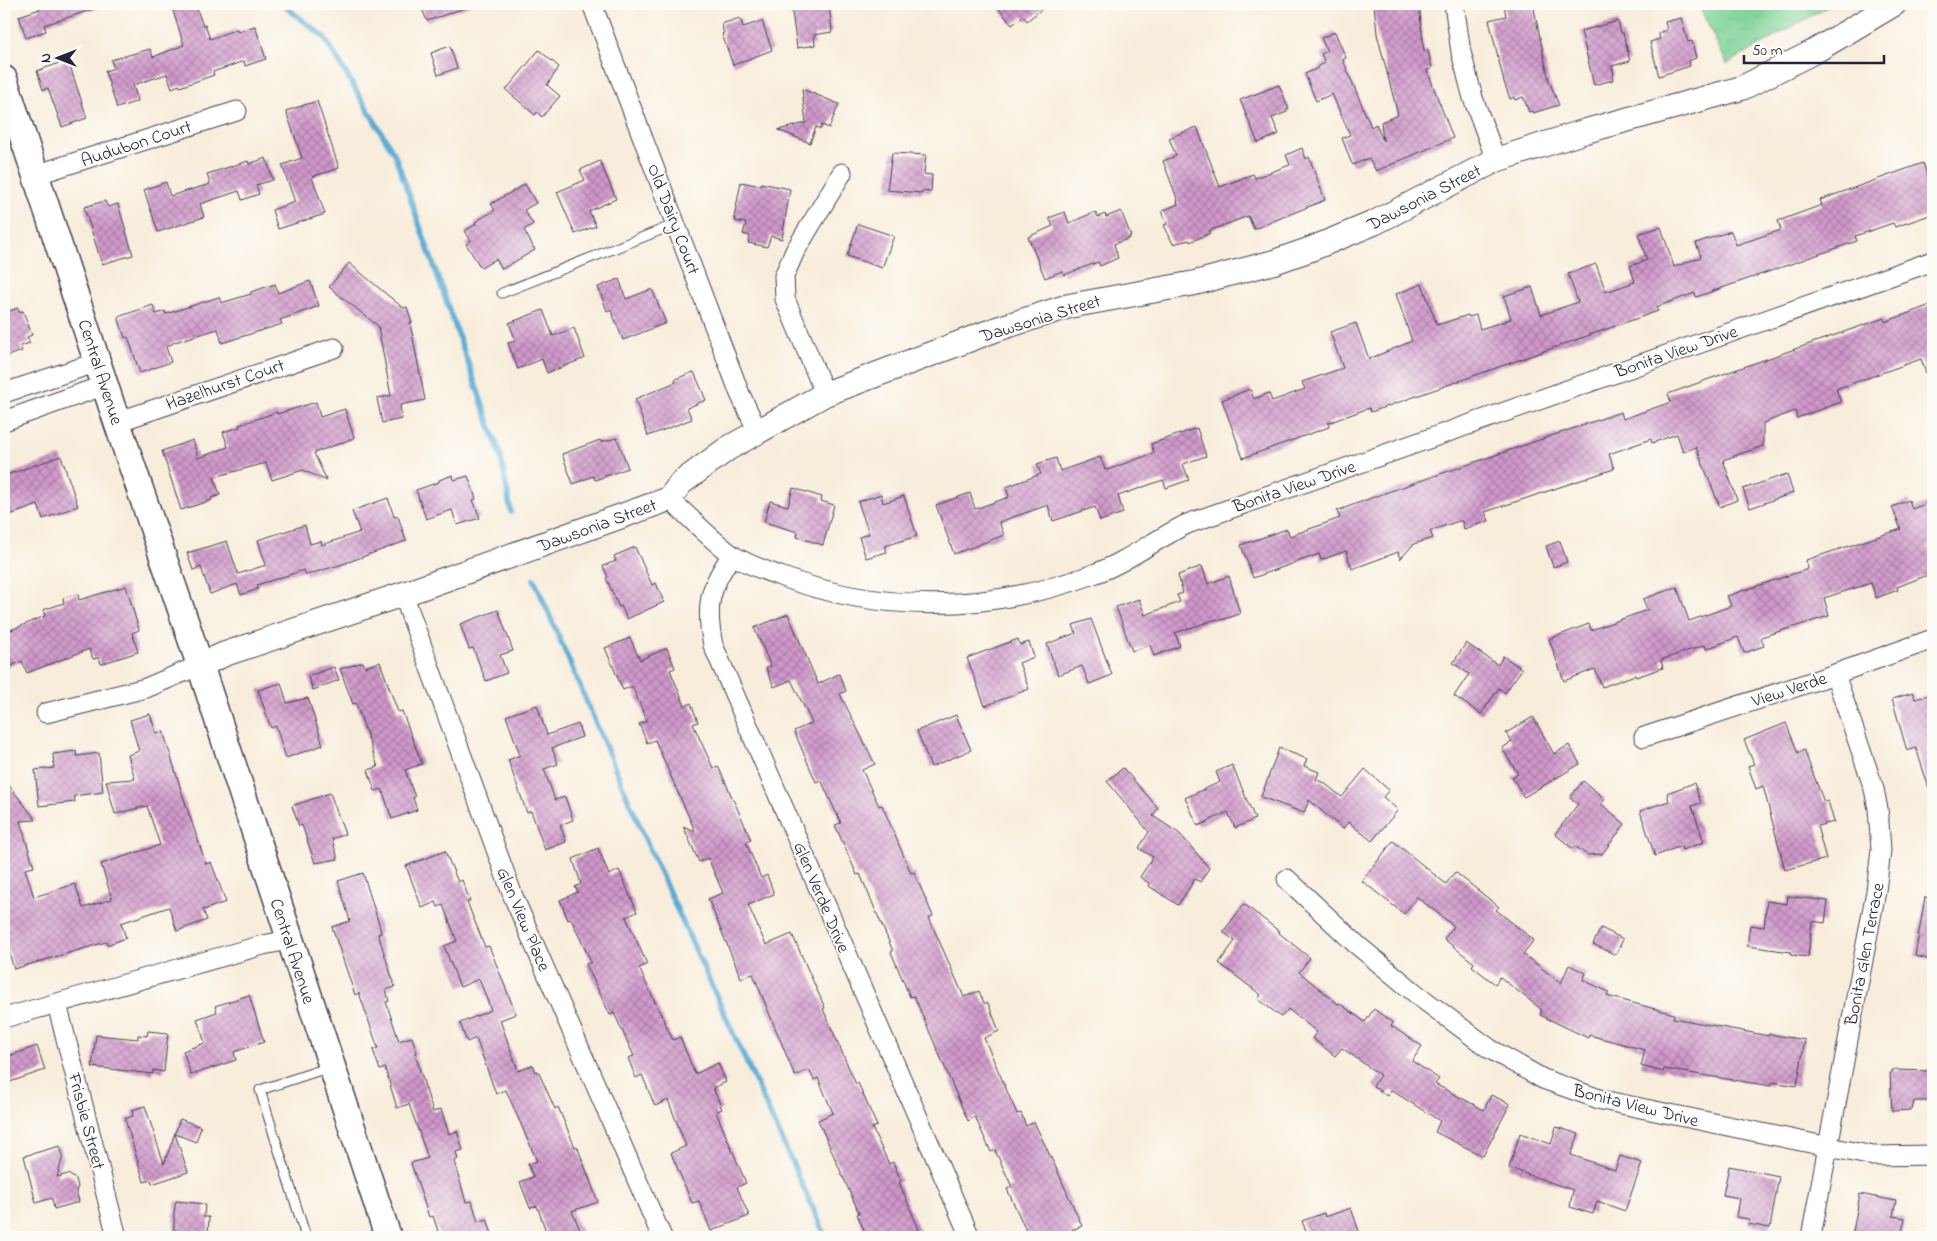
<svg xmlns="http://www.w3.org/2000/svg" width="1937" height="1241" font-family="'Indie Flower',sans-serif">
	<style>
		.park { fill: url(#park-tufts); stroke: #4f7a68 }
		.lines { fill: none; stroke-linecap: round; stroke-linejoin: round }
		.stream { stroke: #59acd4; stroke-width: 5.5 }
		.building { fill: url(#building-cross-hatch) }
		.service-casing { stroke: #424053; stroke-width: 11 }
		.minor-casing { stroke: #424053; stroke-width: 21 }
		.tertiary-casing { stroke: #424053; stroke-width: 26 }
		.secondary-casing { stroke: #424053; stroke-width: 29 }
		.service { stroke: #fff; stroke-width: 9 }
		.minor { stroke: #fff; stroke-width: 19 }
		.tertiary { stroke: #fff; stroke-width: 24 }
		.secondary { stroke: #fff; stroke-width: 26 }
		.labels { text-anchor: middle; stroke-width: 4; stroke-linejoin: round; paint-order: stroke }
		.street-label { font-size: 18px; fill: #22223b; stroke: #fdfcf7 }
	</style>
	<defs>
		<pattern id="park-tufts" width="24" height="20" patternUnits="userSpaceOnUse" patternTransform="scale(1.25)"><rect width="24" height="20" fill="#7cd296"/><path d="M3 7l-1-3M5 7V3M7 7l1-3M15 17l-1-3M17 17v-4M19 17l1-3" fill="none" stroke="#6bb482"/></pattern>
		<pattern id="building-cross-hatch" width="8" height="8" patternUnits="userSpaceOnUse" patternTransform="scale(1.25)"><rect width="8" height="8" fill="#d099ca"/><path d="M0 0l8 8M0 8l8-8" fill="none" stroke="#a87ca5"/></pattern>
	</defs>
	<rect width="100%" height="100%" fill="#fdfcf7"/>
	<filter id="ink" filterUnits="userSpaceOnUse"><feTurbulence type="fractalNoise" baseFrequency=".02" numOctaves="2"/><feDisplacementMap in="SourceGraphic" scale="10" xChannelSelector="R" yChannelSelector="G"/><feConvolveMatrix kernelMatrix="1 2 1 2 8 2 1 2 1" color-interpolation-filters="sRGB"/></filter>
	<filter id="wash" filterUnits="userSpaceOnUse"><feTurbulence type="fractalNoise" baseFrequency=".0096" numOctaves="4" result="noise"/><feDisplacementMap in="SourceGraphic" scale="20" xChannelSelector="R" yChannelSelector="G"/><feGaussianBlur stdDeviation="1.12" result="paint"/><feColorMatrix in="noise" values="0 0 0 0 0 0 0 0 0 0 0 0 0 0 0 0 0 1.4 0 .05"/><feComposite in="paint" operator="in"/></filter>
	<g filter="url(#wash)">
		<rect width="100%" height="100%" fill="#f8eddb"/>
		<!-- park -->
		<path class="park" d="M1698 4H1832L1727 64Z"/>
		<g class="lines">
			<!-- stream -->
			<g class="stream">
				<path d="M282 4 324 37 395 155 501 457 511 512"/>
				<path d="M534 579 650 850 826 1237"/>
			</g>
		</g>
		<g id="blocks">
			<!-- building -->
			<g class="building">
				<path d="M38 4H99L100 7 44 25 46 31 26 38 19 16 40 9Z"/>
				<path d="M193 4H195L203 26 205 25 210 39 237 29 238 32 255 26 266 59 245 66 244 61 213 72 214 75 180 87 179 85 172 88 167 74 133 85 138 101 117 108 105 71 114 68 111 60 150 49 153 57 184 45 173 11Z"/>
				<path d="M420 4H470V6L427 21Z"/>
				<path d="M791 4H829L832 32 814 35 815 45 797 48Z"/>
				<path d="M995 4H1048L1027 21 1023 16 1012 25Z"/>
				<path d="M1374 4H1419L1424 51 1428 50 1432 69 1427 70 1453 138 1376 171 1369 158 1353 165 1351 162 1342 138 1350 135 1332 94 1316 101 1305 74 1318 68 1319 66 1325 63 1321 54 1327 51 1321 38 1335 32 1346 58 1343 60 1371 127 1376 124 1383 141 1381 122 1398 115 1377 34Z"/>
				<path d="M1504 4H1533L1549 81 1559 105 1533 113 1532 111 1529 112 1523 97 1515 100 1514 97 1510 99 1504 82 1489 20 1506 16Z"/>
				<path d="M740 18 743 27 762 21 772 50 733 65 722 34 724 33 721 24Z"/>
				<path d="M1681 18 1688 42 1692 41 1696 58 1689 61 1690 66 1659 76 1650 42 1660 39 1658 33 1667 30 1665 22Z"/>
				<path d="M1618 21 1621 33H1623L1630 61 1612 66 1614 75 1612 76 1613 80 1594 85 1581 31Z"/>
				<path d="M450 46 457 68 438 75 431 53Z"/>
				<path d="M539 50 559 67 547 85 560 96 542 117 537 112 535 115 506 90Z"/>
				<path d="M68 60 87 118 62 127 48 88 43 90 37 71Z"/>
				<path d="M1279 85 1289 109 1286 110 1287 112 1272 118 1279 134 1258 143 1240 100Z"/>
				<path d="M802 89 839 104 829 128 822 125 821 129 816 127 810 143 778 130 806 123Z"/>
				<path d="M317 101 339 168 312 177 325 214 278 229 272 210 295 202 282 165 302 158 286 111Z"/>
				<path d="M1197 127 1220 187 1253 174 1255 178 1290 165 1286 155 1302 148 1306 159 1309 157 1325 200 1254 229 1248 216 1209 231 1210 233 1190 242 1189 240 1173 244 1164 225 1167 224 1162 211 1178 204 1177 201H1178L1163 161 1176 156 1169 138Z"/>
				<path d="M892 153 926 155 924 174 932 175 931 192 922 191 921 193 887 190Z"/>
				<path d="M266 158 273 180 256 185 259 194 242 200 239 191 200 204 204 217 158 232 144 190 166 182 170 196 210 184 207 174 248 161 249 164Z"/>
				<path d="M600 161 616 199 589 211 596 226 575 234 557 192 585 180 580 170Z"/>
				<path d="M1923 163 1933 192V214L1895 227 1893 223 1855 236 1857 241 1696 297 1695 293 1656 307 1658 311 1371 412 1369 408 1328 423 1329 427 1243 458 1222 400 1250 389 1254 399 1269 393 1272 401 1305 389 1302 382 1343 368 1330 332 1356 323 1369 359 1412 341 1396 294 1422 284 1437 325 1468 315 1469 317 1476 315 1480 329 1511 319 1504 296 1532 287 1541 315 1578 302 1568 274 1596 264 1606 292 1635 282 1630 266 1647 260 1638 234 1661 227 1674 267 1701 257 1696 243 1731 231 1736 245 1781 230 1778 221 1822 205 1820 200Z"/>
				<path d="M741 182 761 186V183L790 189 782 239 771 236 767 247 748 243 750 236 743 234 746 223 735 221 736 218H734Z"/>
				<path d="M525 184 536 203 524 210 533 224 524 230 535 250 502 269 496 259 481 268 466 244 471 241 465 231 476 224 475 222 495 210 491 204Z"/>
				<path d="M105 201 108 207 118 204 133 255 102 264 84 207Z"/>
				<path d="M1121 211 1131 236H1129L1130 238 1114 244 1118 258 1100 266 1098 262 1064 275 1062 271 1045 278 1028 237 1053 226 1049 218 1065 212 1069 223 1095 212 1098 217 1105 214 1106 217Z"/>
				<path d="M858 224 894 236 882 268 847 256Z"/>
				<path d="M349 263 403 308 407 307 412 323H410L425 400 400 405 402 419 382 423 377 398 391 396 378 326 329 287Z"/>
				<path d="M619 279 626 299 652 289 666 323 623 340 611 310 607 311 598 287Z"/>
				<path d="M310 281 319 306 280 320 282 324 222 343 218 329 175 342 166 347 171 362 140 373 128 337 125 338 118 317 153 305 156 314 165 311 166 314 219 297 221 303 251 294V292L275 284 278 293Z"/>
				<path d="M1933 304V388H1931L1921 359 1836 389 1841 402 1797 418 1795 411 1763 423V446L1723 460 1737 500 1720 507 1696 447 1683 452 1677 434 1652 443 1651 439 1609 454 1614 469 1485 512 1489 521 1464 529 1462 521H1459L1430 531 1433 538 1414 544 1400 559 1398 552 1352 569 1346 551 1321 560 1319 554 1253 578 1241 545 1287 529 1290 536 1340 518 1337 511 1379 495 1621 412 1623 419 1671 402 1668 394 1709 379 1884 318 1885 322Z"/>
				<path d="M18 308 19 312 23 311 32 335 27 337 30 343 20 346 22 351 4 357V313Z"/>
				<path d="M543 310 553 336 574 328 585 358 547 373 542 359 518 369 508 343 516 341 509 323Z"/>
				<path d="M694 372 706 400 687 408 692 419 648 436 635 399 676 382 675 379Z"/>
				<path d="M316 402 320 417 345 409 354 438 314 453 327 481 303 470 272 480 266 463 214 477 220 495 211 498 212 500 181 510 162 451 193 440 198 458 228 447 223 432 240 427 239 425 277 412V414Z"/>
				<path d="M1197 428 1206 456 1183 464 1189 480 1166 488 1163 480 1118 496 1123 513 1100 521 1095 507 1053 521 1048 505 999 522 1004 535 954 554 936 505 970 493 975 509 1009 497 1006 487 1041 474 1037 464 1056 458 1060 471 1100 457 1105 469 1107 470 1154 453 1151 444Z"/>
				<path d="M617 438 628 468 595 480 593 476 573 484 562 454 600 440 601 442Z"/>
				<path d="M61 456 78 506 43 519 38 505 4 517V476Z"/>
				<path d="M1787 474 1793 493 1750 508 1743 489Z"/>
				<path d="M453 475 454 480 468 476 476 499 473 500 480 518 457 525 452 510 426 519 416 490 439 482V480Z"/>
				<path d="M793 488 822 497 821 501 834 505 823 545 797 537 798 532 764 522 770 501 788 506Z"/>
				<path d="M881 494 883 503 904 496 917 536 885 546 887 552 866 558 859 537 869 534 858 502Z"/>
				<path d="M388 498 394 517 398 516 406 541 343 564 306 575 304 570 257 585 258 589 241 595 237 584 210 594 201 567 193 570 187 553 227 541 238 574 266 565 258 540 305 525 310 544 321 541 322 545 360 532 352 511Z"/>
				<path d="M1909 500 1912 509 1933 501V544L1927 547 1933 563V573L1897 587 1898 590 1876 598 1871 583 1824 598 1829 616 1761 637 1764 646 1744 653 1738 637 1706 649 1705 645 1661 660 1663 668 1636 677 1635 675 1602 687 1595 669 1564 681 1549 639 1589 624 1591 630 1647 610 1643 599 1677 587 1689 621 1731 606 1727 596 1808 569 1806 560 1901 529 1892 507Z"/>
				<path d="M1560 541 1567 562 1553 567 1546 546Z"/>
				<path d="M635 547 652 585 656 583 664 602 627 619 621 606 619 607 606 578 608 577 603 566 616 561 614 556Z"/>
				<path d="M1202 566 1208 584 1229 576 1240 614 1218 621 1217 619 1175 633 1180 646 1154 656 1150 645 1132 651 1116 607 1139 599 1145 615 1180 602 1177 595 1183 593 1178 575Z"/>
				<path d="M126 586 139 630 132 633 138 652 101 664 99 658 93 659 89 649 27 673 22 661 4 669V633L45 616 43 610 64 603 63 598 78 594 79 600Z"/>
				<path d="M498 610 513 651 500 655 507 673 486 681 473 648 469 649 460 624Z"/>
				<path d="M788 614 818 684 839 674 846 691 840 694 875 764 862 770 879 806 882 805 911 873 914 872 933 916 929 918 964 997 979 991 984 1003H988L999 1031 984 1038 1017 1114 1021 1113 1026 1126 1034 1122 1056 1168 1082 1226 1072 1230 1076 1237H1029L1007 1189 1012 1187 995 1150 991 1152 975 1117 968 1121 914 996 910 997 891 952 893 951 860 874 857 875 835 825 841 823 821 780 816 782 794 731 812 723 791 680 774 687 766 668 771 666 754 628Z"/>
				<path d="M1091 619 1112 675 1089 684 1082 666 1058 675 1047 644 1076 633 1073 625Z"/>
				<path d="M630 638 640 660 667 648 675 668 670 670 685 706 691 703 698 722 693 724 713 768 718 766 742 819 751 840 746 842 761 878 767 875 774 894 748 905 766 945 792 934 825 1008 823 1009 856 1084 858 1083 877 1126 872 1128 889 1164 893 1162 901 1181 899 1182 922 1237H867L857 1214 859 1213 818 1120 833 1113 818 1078 814 1080 809 1070 795 1076 753 974 741 978 708 899 723 893 708 858 699 862 683 826 695 831 655 740 647 743 639 724 647 721 632 686 623 690 605 648Z"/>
				<path d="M1018 639 1020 645 1029 642 1034 657 1019 663 1029 689 985 706 967 658Z"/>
				<path d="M1466 643 1498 665 1503 656 1522 669 1505 693 1499 688 1481 714 1454 696 1469 674 1453 663Z"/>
				<path d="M363 662 365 667 380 662 398 712 402 711 422 764 405 770 415 797 413 798 417 810 392 819 382 789 375 791 368 770 378 767 356 703 353 704 340 669Z"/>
				<path d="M334 667 339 680 313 690 308 676Z"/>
				<path d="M281 683 287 703 308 698 323 745 286 758 276 726 271 728 258 690Z"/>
				<path d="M1913 693 1915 699 1933 694V790L1930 791 1916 748 1907 751 1892 699Z"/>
				<path d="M537 705 547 735 578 724 582 737 552 748 558 764 544 769 555 800 565 797 573 820 560 825 566 842 545 850 531 811 527 813 508 760 520 755 506 716Z"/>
				<path d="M150 714 156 733 163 731 182 793 206 864 211 862 226 902 203 910 207 920 177 931 169 907 121 923 126 938 107 945 106 942 14 969 4 936V779L36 820 20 821 34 867 25 869 34 897 75 884 83 908 112 899 101 864 160 845 147 806 115 814 106 781 135 779 128 755 139 751 130 720Z"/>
				<path d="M956 715 971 750 931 767 917 731Z"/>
				<path d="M1533 717 1554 754 1569 745 1580 764 1524 797 1512 777 1518 774 1502 748 1512 742 1506 733Z"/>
				<path d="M1786 723 1798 753 1804 750 1824 802 1828 801 1834 822 1817 826 1826 859 1785 870 1763 786 1756 789 1748 766 1754 764 1744 740Z"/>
				<path d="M1279 748 1307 759 1304 766 1319 772 1316 780 1323 782 1342 797 1365 769 1389 790 1383 797 1398 810 1372 841 1348 822 1343 829 1309 800 1304 813 1261 797Z"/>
				<path d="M76 751 77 756 99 753 103 792 74 796 75 802 39 806 35 770 54 768 53 754Z"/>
				<path d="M1232 765 1255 819 1235 828 1228 812 1198 826 1185 798 1220 782 1216 772Z"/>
				<path d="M1123 768 1158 808 1153 816 1180 834 1209 868 1200 882 1195 879 1178 905 1149 886 1150 884 1140 877 1153 857 1139 848 1149 832 1107 781Z"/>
				<path d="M1583 781 1605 799 1601 804 1625 824 1602 854 1587 855 1575 846 1573 849 1555 834 1578 804 1570 797Z"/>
				<path d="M1694 783 1701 803 1692 806 1704 842 1682 850 1681 846 1655 856 1640 811 1669 801 1667 793Z"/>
				<path d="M330 793 345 834 332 839 338 859 315 863 302 825 299 826 292 806Z"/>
				<path d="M1393 841 1446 884 1455 872 1499 907 1496 910 1534 940 1523 954 1561 983 1569 965 1586 973 1583 980 1609 992 1607 996 1674 1014 1673 1018 1769 1036V1034L1805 1040 1797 1086 1771 1082V1086L1664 1069 1663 1072 1641 1066 1645 1050 1589 1035 1588 1038 1540 1015 1542 1010 1500 977 1495 984 1472 966 1474 963 1444 939 1454 926 1417 897 1404 914 1362 881Z"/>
				<path d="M598 848 609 875 619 870 637 912 626 917 647 964 639 968 673 1040 680 1037 695 1074 718 1063 726 1082 713 1088 722 1109 716 1112 746 1183 737 1187 749 1216 711 1231 699 1201 692 1203 671 1153 686 1146 668 1100 655 1106 642 1075 636 1078 628 1058 634 1056 614 1013 610 1015 586 964 591 962 571 919 568 920 560 900 578 892 575 887 581 884 573 859Z"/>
				<path d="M445 851 458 882 462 880 470 901 467 902 485 947 489 946 516 1014 500 1020 518 1071 533 1065 536 1072 538 1071 555 1109 558 1107 575 1147 577 1146 598 1202 572 1211 583 1237H548L537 1206 530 1208 520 1182 533 1177 528 1164 537 1161 506 1090 496 1094 476 1038 467 1042 460 1023 491 1010 479 979 460 987 444 946 457 941 443 905 438 907 436 902 422 908 406 866Z"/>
				<path d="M363 873 379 924 381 933 378 934 395 987 386 990 389 1001 386 1002 399 1041 412 1037 417 1053 415 1054 433 1112 441 1109 449 1134 457 1131 463 1150 456 1152 458 1159 454 1161 466 1202 472 1201 478 1222 487 1219 493 1237H440L433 1216 429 1217 411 1163 428 1158 409 1104 397 1108 385 1068 380 1070 373 1050 378 1048 359 993 355 995 332 927 350 921 338 881Z"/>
				<path d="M1788 896 1828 901 1825 923 1812 921 1808 957 1791 955V952L1747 946 1750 925 1764 927 1767 901 1787 904Z"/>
				<path d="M1925 897 1933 898V960L1915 956Z"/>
				<path d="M1244 904 1280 932 1279 933 1310 958 1299 972 1338 1004 1339 1003 1365 1022 1374 1009 1393 1023 1391 1026 1422 1046 1412 1061 1439 1079 1435 1084 1484 1110 1491 1095 1510 1104 1483 1156 1435 1132 1440 1121 1391 1090 1387 1096 1373 1086 1380 1075 1342 1048 1335 1056 1312 1038 1317 1032 1288 1009 1281 1017 1258 999 1261 995 1219 963 1235 941 1223 932Z"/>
				<path d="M1601 928 1623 939 1616 955 1593 944Z"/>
				<path d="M249 995 264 1042 234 1052 236 1060 191 1075 183 1051 205 1043 197 1019 217 1012 215 1006Z"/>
				<path d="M148 1031 168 1033 164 1072 153 1070V1074L92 1067 96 1035 138 1039V1035L147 1036Z"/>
				<path d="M37 1046 45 1070 4 1084V1058Z"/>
				<path d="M1892 1070 1933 1071V1101H1914L1912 1110 1892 1111 1890 1073H1892Z"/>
				<path d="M145 1106 164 1164 180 1119 201 1127 196 1142 175 1134 188 1172 152 1184 151 1180 144 1182 125 1119 133 1116 132 1110Z"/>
				<path d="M1556 1127 1579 1134 1571 1155 1615 1170 1620 1156 1642 1163 1625 1211 1597 1201 1593 1214 1570 1207 1573 1190 1509 1168 1520 1133 1551 1144Z"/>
				<path d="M60 1146 63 1156 57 1177 68 1174 76 1179 78 1187 76 1191 79 1202 54 1209 52 1198 36 1203 24 1156Z"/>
				<path d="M1729 1166 1779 1176 1770 1228 1748 1224 1749 1219 1736 1217 1739 1198 1723 1195Z"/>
				<path d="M1860 1194 1896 1201 1893 1216 1905 1218 1901 1237H1852Z"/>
				<path d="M176 1201 205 1204 204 1217H209L208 1237H174V1212Z"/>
				<path d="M1351 1208 1361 1237H1308L1302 1221 1324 1213 1325 1217Z"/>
			</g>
		</g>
	</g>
	<g filter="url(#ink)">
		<use href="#blocks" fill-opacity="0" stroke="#424053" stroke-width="1"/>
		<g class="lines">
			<defs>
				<g id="service">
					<path d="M502 293 676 224"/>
					<path d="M306 1237 260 1090 330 1067"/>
				</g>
				<g id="minor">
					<path d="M592 4 740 394 758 432"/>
					<path d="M1454 4 1461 52 1473 98 1496 160"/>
					<path d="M35 175 237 111"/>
					<path d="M4 393 98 362"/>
					<path d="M825 394 785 299 784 276 795 251 842 173"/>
					<path d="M4 421 105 385"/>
					<path d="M117 422 334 348"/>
					<path d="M669 499C689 516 711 540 731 554 745 564 764 570 780 576 880 614 990 612 1091 575 1126 563 1154 540 1187 524L1933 261"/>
					<path d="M732 555C709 587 705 606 713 645L970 1237"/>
					<path d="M403 594 513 896 662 1237"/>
					<path d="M46 713 146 688 200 665"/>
					<path d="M1644 737 1835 674 1933 639"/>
					<path d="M1287 879 1356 944 1420 997 1490 1049 1543 1079 1602 1100 1873 1156 1933 1155"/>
					<path d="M57 1004 117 1237"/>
					<path d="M4 1018 263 945 289 940"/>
					<path d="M1811 1237 1876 891 1881 850 1878 809 1874 789 1835 674"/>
				</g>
				<path id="tertiary" d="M200 665 225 654 418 589 669 499 681 483 727 449 825 394 997 329 1069 306 1195 283 1274 262 1311 249 1374 223 1496 160 1586 131 1742 88 1815 51 1894 4"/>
				<path id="secondary" d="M4 79 117 422 200 665 388 1237"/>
			</defs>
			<!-- service casing -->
			<use href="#service" class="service-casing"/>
			<!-- minor casing -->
			<use href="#minor" class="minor-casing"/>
			<!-- tertiary casing -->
			<use href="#tertiary" class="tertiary-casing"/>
			<!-- secondary casing -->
			<use href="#secondary" class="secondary-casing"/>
			<!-- service -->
			<use href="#service" class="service"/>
			<!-- minor -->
			<use href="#minor" class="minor"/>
			<!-- tertiary -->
			<use href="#tertiary" class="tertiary"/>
			<!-- secondary -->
			<use href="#secondary" class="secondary"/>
		</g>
	</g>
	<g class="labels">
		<!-- street labels -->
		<g class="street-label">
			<text transform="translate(136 143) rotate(-18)" y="6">Audubon Court</text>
			<text transform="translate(1424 197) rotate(-27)" y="6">Dawsonia Street</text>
			<text transform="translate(674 219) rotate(69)" y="6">Old Dairy Court</text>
			<text transform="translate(1040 318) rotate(-17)" y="6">Dawsonia Street</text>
			<text transform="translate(1676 351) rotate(-19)" y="6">Bonita View Drive</text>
			<text transform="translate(101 372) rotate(72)" y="6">Central Avenue</text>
			<text transform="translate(225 384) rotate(-19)" y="6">Hazelhurst Court</text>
			<text transform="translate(1294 486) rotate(-19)" y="6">Bonita View Drive</text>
			<text transform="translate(597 525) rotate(-20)" y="6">Dawsonia Street</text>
			<text transform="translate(1789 689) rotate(-18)" y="6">View Verde</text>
			<text transform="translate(822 897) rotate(67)" y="6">Glen Verde Drive</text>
			<text transform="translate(524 919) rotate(67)" y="6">Glen View Place</text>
			<text transform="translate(293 951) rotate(72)" y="6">Central Avenue</text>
			<text transform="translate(1864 954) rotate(-79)" y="6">Bonita Glen Terrace</text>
			<text transform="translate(1636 1105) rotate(14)" y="6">Bonita View Drive</text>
			<text transform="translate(87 1121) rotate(75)" y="6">Frisbie Street</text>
		</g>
	</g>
	<!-- margin -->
	<rect width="1937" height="1241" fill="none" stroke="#fdfcf7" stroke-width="20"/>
	<!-- north arrow -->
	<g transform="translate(58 58) rotate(270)" stroke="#fdfcf7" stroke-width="4" paint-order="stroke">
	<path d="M0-4L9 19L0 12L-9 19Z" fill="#22223b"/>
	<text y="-8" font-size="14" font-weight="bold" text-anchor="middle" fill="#22223b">N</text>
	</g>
	<!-- scale -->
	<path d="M1744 55v8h140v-8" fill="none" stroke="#22223b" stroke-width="2.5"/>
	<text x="1752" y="55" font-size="15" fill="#22223b" stroke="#fdfcf7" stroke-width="4" paint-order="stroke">50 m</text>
</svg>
